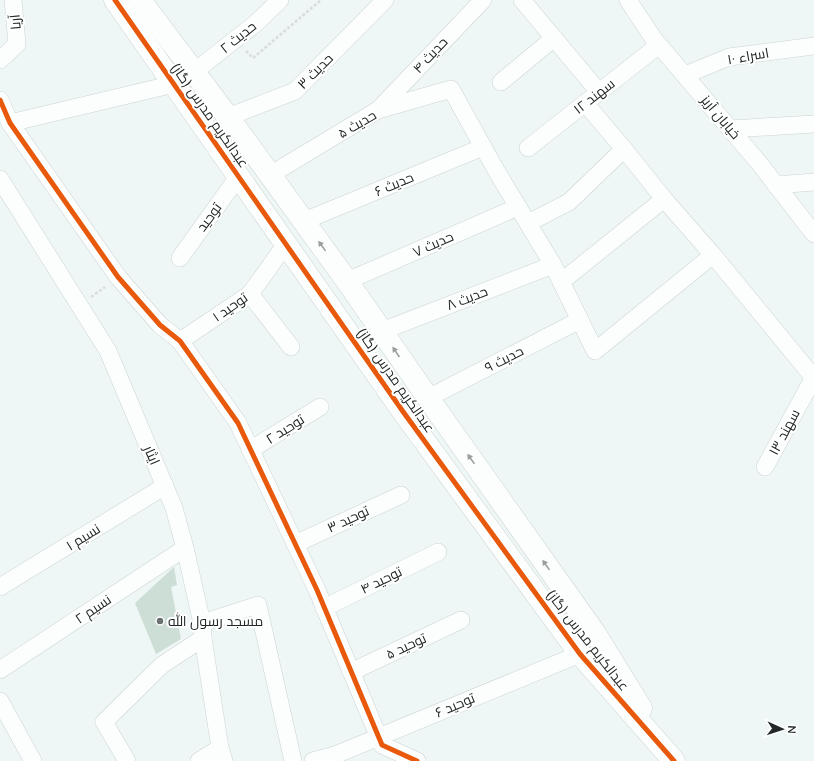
<svg xmlns="http://www.w3.org/2000/svg" width="814" height="761" font-family="'Nunito Sans',Cairo,sans-serif">
	<style>
		.building { fill: #cdded6 }
		.lines { fill: none; stroke-linecap: round; stroke-linejoin: round }
		.minor-casing { stroke: #ccd4d2; stroke-width: 18 }
		.tertiary-casing { stroke: #ccd4d2; stroke-width: 23 }
		.path { stroke: #dadcdc; stroke-width: 2.5; stroke-dasharray: 3 2; stroke-linecap: butt }
		.minor { stroke: #fcfefe; stroke-width: 17 }
		.tertiary { stroke: #fcfefe; stroke-width: 22 }
		.cycleway-casing { stroke: #fff; stroke-width: 8 }
		.cycleway { stroke: #e8590c; stroke-width: 5 }
		.oneway { fill: #999e9d }
		.poi-dot { fill: #69706f; stroke: #fff; stroke-width: 1.5 }
		.labels { text-anchor: middle; stroke-width: 4; stroke-linejoin: round; paint-order: stroke }
		.street-label { font-size: 14px; fill: #212827; stroke: #fff }
		.poi-label { font-size: 14px; fill: #212827; stroke: #fff; text-anchor: start }
	</style>
	<rect width="100%" height="100%" fill="#eef7f6"/>
	<!-- building -->
	<path class="building" d="M174 567 177 585 171 587 181 639 156 654 135 603Z"/>
	<g class="lines">
		<defs>
			<g id="minor">
				<path d="M522 0 599 92"/>
				<path d="M628 0 653 38 759 163 814 234"/>
				<path d="M0 60 17 44 13 0"/>
				<path d="M194 72 255 24 280 0"/>
				<path d="M685 75 729 57 814 46"/>
				<path d="M501 82 554 38"/>
				<path d="M0 100 10 123 118 277 160 325 180 341 238 423 317 590 382 745 417 761"/>
				<path d="M585 103 624 149 664 199 713 255 814 378"/>
				<path d="M378 110 483 0"/>
				<path d="M228 117 295 91 385 0"/>
				<path d="M10 123 174 84"/>
				<path d="M731 129 814 124"/>
				<path d="M528 148 659 45"/>
				<path d="M270 175 378 110 451 89 497 172 553 265 595 351 713 255"/>
				<path d="M0 179 108 351 174 508 185 548 202 623 203 638 220 748 224 761"/>
				<path d="M776 185 814 182"/>
				<path d="M304 221 483 147"/>
				<path d="M528 223 569 202 624 149"/>
				<path d="M180 258 238 177"/>
				<path d="M347 281 518 207"/>
				<path d="M561 282 664 199"/>
				<path d="M250 294 291 347"/>
				<path d="M382 331 553 265"/>
				<path d="M180 341 250 294 286 244"/>
				<path d="M428 398 580 320"/>
				<path d="M250 450 320 407"/>
				<path d="M765 467 814 377"/>
				<path d="M295 544 401 495"/>
				<path d="M0 587 165 486"/>
				<path d="M324 608 438 552"/>
				<path d="M202 623 258 605 293 761"/>
				<path d="M0 670 185 548"/>
				<path d="M351 672 461 620"/>
				<path d="M0 701 33 761"/>
				<path d="M127 761 104 722 162 665 203 638"/>
				<path d="M199 761 220 748"/>
				<path d="M313 761 335 755"/>
				<path d="M335 761V755L580 654"/>
			</g>
			<g id="tertiary">
				<path d="M115 0 404 413 580 654 674 761"/>
				<path d="M140 0 228 117 347 281 428 398 594 632 641 708"/>
			</g>
		</defs>
		<!-- minor casing -->
		<use href="#minor" class="minor-casing"/>
		<!-- tertiary casing -->
		<use href="#tertiary" class="tertiary-casing"/>
		<!-- path -->
		<g class="path">
			<path d="M246 51 253 58 321 0"/>
			<path d="M91 297 105 287"/>
		</g>
		<!-- minor -->
		<use href="#minor" class="minor"/>
		<!-- tertiary -->
		<use href="#tertiary" class="tertiary"/>
		<defs>
			<g id="cycleway">
				<path d="M115 0 404 413 580 654 674 761"/>
				<path d="M0 100 10 123 118 277 160 325 180 341 238 423 317 590 382 745 417 761"/>
			</g>
		</defs>
		<!-- cycleway casing -->
		<use href="#cycleway" class="cycleway-casing"/>
		<!-- cycleway -->
		<use href="#cycleway" class="cycleway"/>
	</g>
	<!-- one-way arrows -->
	<defs><path id="oneway-solid" d="M-6-.8H1V-3.2L6.5 0L1 3.2V.8H-6Z"/></defs>
	<g class="oneway">
		<use href="#oneway-solid" transform="translate(322 246) rotate(-126)"/>
		<use href="#oneway-solid" transform="translate(396 352) rotate(-124)"/>
		<use href="#oneway-solid" transform="translate(471 459) rotate(-125)"/>
		<use href="#oneway-solid" transform="translate(546 565) rotate(-125)"/>
	</g>
	<!-- markers -->
	<circle class="poi-dot" cx="160" cy="621" r="4"/>
	<g class="labels">
		<!-- street labels -->
		<g class="street-label">
			<text transform="translate(15 22) rotate(-95)" y="5">آریا</text>
			<text transform="translate(238 37) rotate(-39)" y="5">حدیث ۲</text>
			<text transform="translate(430 55) rotate(-47)" y="5">حدیث ۴</text>
			<text transform="translate(748 56) rotate(-10)" y="5">اسراء ۱۰</text>
			<text transform="translate(315 71) rotate(-45)" y="5">حدیث ۳</text>
			<text transform="translate(594 96) rotate(-38)" y="5">سهند ۱۲</text>
			<text transform="translate(210 115) rotate(55)" y="5">عبدالکریم مدرس (گاز)</text>
			<text transform="translate(721 117) rotate(50)" y="5">خیابان آریز</text>
			<text transform="translate(357 124) rotate(-30)" y="5">حدیث ۵</text>
			<text transform="translate(394 184) rotate(-23)" y="5">حدیث ۶</text>
			<text transform="translate(209 217) rotate(-54)" y="5">توحید</text>
			<text transform="translate(433 244) rotate(-24)" y="5">حدیث ۷</text>
			<text transform="translate(467 298) rotate(-21)" y="5">حدیث ۸</text>
			<text transform="translate(230 307) rotate(-35)" y="5">توحید ۱</text>
			<text transform="translate(504 359) rotate(-27)" y="5">حدیث ۹</text>
			<text transform="translate(396 380) rotate(55)" y="5">عبدالکریم مدرس (گاز)</text>
			<text transform="translate(285 429) rotate(-32)" y="5">توحید ۲</text>
			<text transform="translate(784 432) rotate(-62)" y="5">سهند ۱۳</text>
			<text transform="translate(152 455) rotate(67)" y="5">ایثار</text>
			<text transform="translate(348 519) rotate(-25)" y="5">توحید ۳</text>
			<text transform="translate(83 537) rotate(-32)" y="5">نسیم ۱</text>
			<text transform="translate(381 580) rotate(-26)" y="5">توحید ۴</text>
			<text transform="translate(93 609) rotate(-34)" y="5">نسیم ۲</text>
			<text transform="translate(588 640) rotate(52)" y="5">عبدالکریم مدرس (گاز)</text>
			<text transform="translate(406 646) rotate(-25)" y="5">توحید ۵</text>
			<text transform="translate(455 705) rotate(-23)" y="5">توحید ۶</text>
		</g>
		<!-- poi labels -->
		<g class="poi-label">
			<text x="168" y="626">مسجد رسول الله</text>
		</g>
	</g>
	<!-- north arrow -->
	<g transform="translate(782 729) rotate(93)" stroke="#ffffff" stroke-width="3" paint-order="stroke">
	<path d="M0-3L7 15L0 10L-7 15Z" fill="#212827"/>
	<text y="-6" font-size="11" font-weight="bold" text-anchor="middle" fill="#212827">N</text>
	</g>
</svg>
